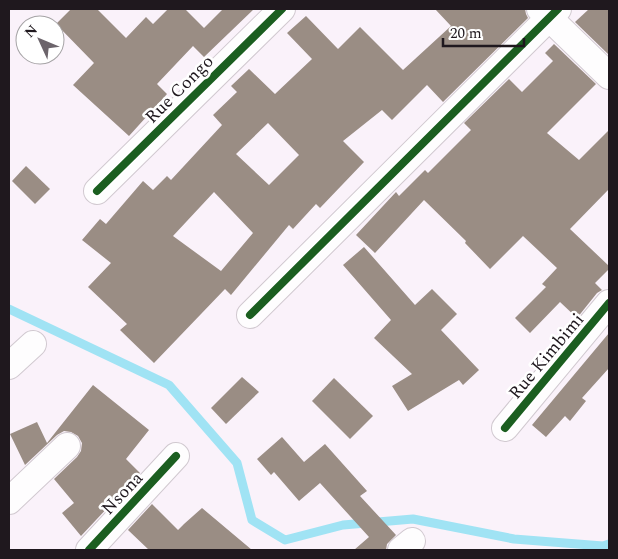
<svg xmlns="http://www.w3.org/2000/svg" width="618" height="559" font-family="Spectral,serif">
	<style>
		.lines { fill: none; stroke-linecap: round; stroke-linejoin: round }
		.stream { stroke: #a0e3f4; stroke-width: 9 }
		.building { fill: #9a8d84; fill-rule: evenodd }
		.minor-casing { stroke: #d1c9d0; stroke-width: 28 }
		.minor { stroke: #fefdfe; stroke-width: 26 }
		.cycleway-casing { stroke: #fff; stroke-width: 11 }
		.cycleway { stroke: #1b5e20; stroke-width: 8 }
		.labels { text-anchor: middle; stroke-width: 5; stroke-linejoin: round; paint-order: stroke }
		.street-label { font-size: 18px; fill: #1f181e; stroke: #fff }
	</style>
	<rect width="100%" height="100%" fill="#faf2fa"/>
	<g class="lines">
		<!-- stream -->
		<path class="stream" d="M9 309 169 385 237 463 252 520 285 540 343 525 413 519 514 539 603 546 609 544"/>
	</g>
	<!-- building -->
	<g class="building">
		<path d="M71 9H97L126 38 146 17 153 24 168 9H185L204 28 223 9H254L204 57 193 46 157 84 167 94 129 136 73 85 94 63 56 24Z"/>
		<path d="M435 9H525L526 14 528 18 443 102 427 85 392 120 382 110 343 141 364 162 320 208 316 204 293 229 289 225 231 295 225 289 154 363 120 330 127 324 88 287 111 263 82 240 100 219 106 224 143 181 153 190 167 176 171 180 222 125 213 115 237 92 231 86 249 69 275 94 312 59 287 33 306 16 338 49 360 27 403 70 451 26ZM268 123 299 155 269 185 236 154ZM214 192 253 233 221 271 173 236Z"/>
		<path d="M589 9H609V55L575 22Z"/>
		<path d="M554 44 596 84 547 133 579 160 609 130V189L570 229 609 266V269L595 283 602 290 597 293 577 318 560 302 530 333 515 318 546 287 542 284 557 268 523 236 490 269 465 243 466 241 424 200 375 253 356 235 396 192 399 196 425 170 428 173 471 130 464 123 509 79 522 92 553 61 545 53Z"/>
		<path d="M26 166 50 189 35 204 12 181Z"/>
		<path d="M364 247 415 305 432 289 457 314 441 330 479 370 463 385 459 380 408 411 392 386 412 374 374 338 391 320 343 265Z"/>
		<path d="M609 333V368L582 398 586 401 570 421 565 416 546 437 532 425Z"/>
		<path d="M242 377 259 392 226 424 211 408Z"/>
		<path d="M334 378 373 416 350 439 312 401Z"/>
		<path d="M93 385 149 430 126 459 140 473 81 536 62 513 74 503 54 479 77 457 81 451 82 443 78 436 71 432 64 431 57 435 25 465 10 434 37 422 47 443Z"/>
		<path d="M282 437 304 462 325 444 367 491 360 496 396 535 387 544 386 550H354L369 537 320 483 299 501 274 472 271 475 257 459Z"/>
		<path d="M152 504 178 530 184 524 202 508 252 550H149L128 530Z"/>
	</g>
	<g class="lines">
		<defs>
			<g id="minor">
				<path d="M540 9 609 76"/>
				<path d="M97 191 282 9"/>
				<path d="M250 315 558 9"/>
				<path d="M9 366 33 344"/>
				<path d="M505 428 609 303"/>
				<path d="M9 501 67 446"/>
				<path d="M89 550 176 456"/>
				<path d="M401 550 412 541"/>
			</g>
		</defs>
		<!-- minor casing -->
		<use href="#minor" class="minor-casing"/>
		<!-- minor -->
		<use href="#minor" class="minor"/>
		<defs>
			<g id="cycleway">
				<path d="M97 191 282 9"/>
				<path d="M250 315 558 9"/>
				<path d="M505 428 609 303"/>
				<path d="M89 550 176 456"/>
			</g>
		</defs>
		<!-- cycleway casing -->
		<use href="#cycleway" class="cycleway-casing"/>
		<!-- cycleway -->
		<use href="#cycleway" class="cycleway"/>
	</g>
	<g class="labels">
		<!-- street labels -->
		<g class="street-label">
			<text transform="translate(179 89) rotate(-45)" y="6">Rue Congo</text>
			<text transform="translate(546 356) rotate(-50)" y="6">Rue Kimbimi</text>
			<text transform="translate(122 493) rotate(-47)" y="6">Nsona</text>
		</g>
	</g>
	<!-- border -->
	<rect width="618" height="559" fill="none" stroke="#1f181e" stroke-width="20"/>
	<!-- north arrow -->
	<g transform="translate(40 40) rotate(314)"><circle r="24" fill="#ffffff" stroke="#a5a3a5"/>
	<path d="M0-4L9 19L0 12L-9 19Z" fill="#6c646b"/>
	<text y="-8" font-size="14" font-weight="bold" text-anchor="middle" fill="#1f181e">N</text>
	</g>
	<!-- scale -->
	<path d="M443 38v8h81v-8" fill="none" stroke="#1f181e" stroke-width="2.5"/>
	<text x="450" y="38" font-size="15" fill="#1f181e" stroke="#ffffff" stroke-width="4" paint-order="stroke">20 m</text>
</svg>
